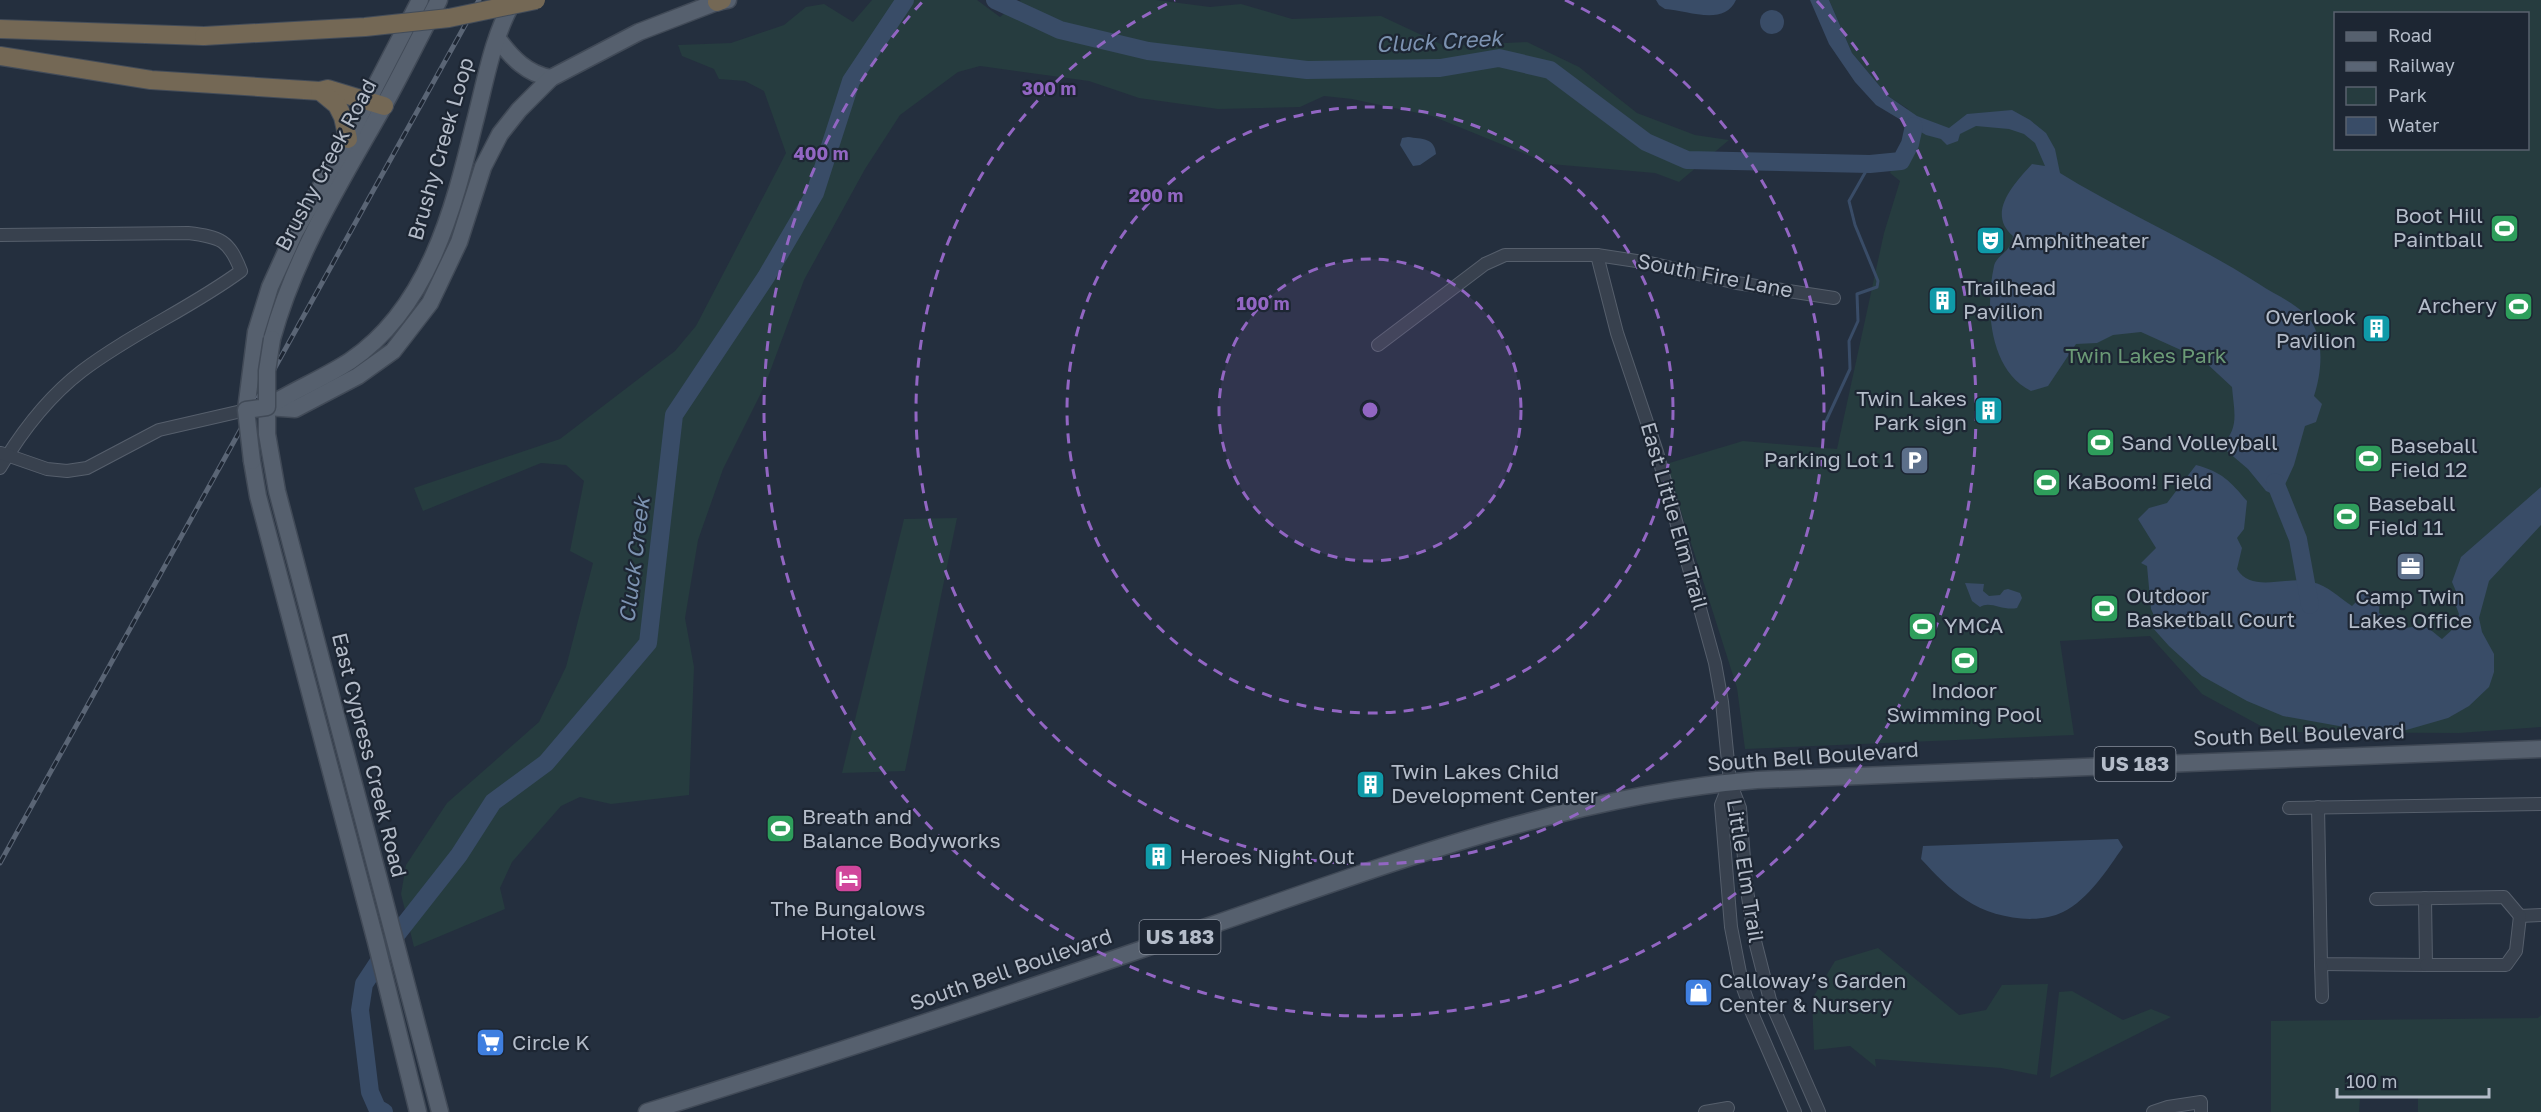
<svg xmlns="http://www.w3.org/2000/svg" width="2541" height="1112" font-family="'Golos Text',sans-serif">
	<style>
		.green { fill: #263c3f; fill-rule: evenodd }
		.water { fill: #394c67 }
		.lines { fill: none; stroke-linecap: round; stroke-linejoin: round }
		.stream { stroke: #394c67; stroke-width: 3 }
		.river { stroke: #394c67; stroke-width: 18 }
		.minor-casing { stroke: #565f6c; stroke-width: 14 }
		.major-casing { stroke: #414a57; stroke-width: 19 }
		.highway-casing { stroke: #434c59; stroke-width: 20 }
		.minor { stroke: #38414e; stroke-width: 12 }
		.major { stroke: #56606e; stroke-width: 16 }
		.highway { stroke: #746855; stroke-width: 18 }
		.rail-casing { stroke: #5a6575; stroke-width: 5 }
		.rail { stroke: #1d2633; stroke-width: 3; stroke-dasharray: 9; stroke-linecap: butt }
		.major-bridge-casing { stroke: #414a57; stroke-width: 19; stroke-linecap: butt }
		.highway-bridge-casing { stroke: #434c59; stroke-width: 20; stroke-linecap: butt }
		.major-bridge { stroke: #56606e; stroke-width: 16 }
		.highway-bridge { stroke: #746855; stroke-width: 18 }
		.ring { fill: none; stroke: #9266c3; stroke-width: 3; stroke-dasharray: 10 8 }
		.labels { text-anchor: middle; stroke-width: 4.5; stroke-linejoin: round; paint-order: stroke }
		.shield { fill: #1d2633; stroke: #878f9c; stroke-width: 1.5 }
		.shield-label { font-size: 20px; font-weight: bold; fill: #b4bcc9 }
		.street-label { font-size: 21px; fill: #b4bcc9; stroke: #1d2633 }
		.poi-label { font-size: 21px; fill: #b4bcc9; stroke: #1d2633; text-anchor: start }
		.park-label { font-size: 21px; fill: #6b9a76; stroke: #1d2633 }
		.water-label { font-size: 22px; font-style: italic; fill: #7c92b1; stroke: #1d2633 }
		.centre { fill: #9266c3; stroke: #1d2633; stroke-width: 3 }
		.ring-label { font-size: 18px; text-anchor: middle; font-weight: bold; fill: #9266c3; stroke: #1d2633; stroke-width: 4.5; stroke-linejoin: round; paint-order: stroke }
	</style>
	<rect width="100%" height="100%" fill="#242f3e"/>
	<!-- green -->
	<g class="green">
		<path d="M872 0H977L1000 17 1021 0H1156L1210 7 1241 4 1292 19 1381 16 1445 46 1527 42 1579 67 1637 113 1695 135 1729 140 1679 182 1655 173 1550 164 1432 116 1352 99 1324 96 1300 107 1218 109 1139 98 1089 81 980 66 958 72 900 115 865 169 804 280 765 385 723 469 698 540 685 618 694 667 689 795 611 804 580 797 561 806 512 862 500 888 505 909 414 947 401 894 406 865 447 803 539 722 566 667 593 563 570 551 584 481 566 465 541 463 423 511 414 488 560 439 675 351 696 326 786 153 764 91 745 81 719 79 714 69 682 56 678 45 731 43 784 25 806 7 824 4 853 22Z"/>
		<path d="M1829 0H2541V727L2459 733 2272 732 2202 694 2150 636 2060 641 2074 735 1745 749 1737 688 1666 464 1743 441 1837 449 1884 233 1900 181 1890 173 1910 124 1908 109 1888 96 1852 53ZM2336 14H2528V148H2336Z"/>
		<path d="M957 518 905 771 842 773 904 519Z"/>
		<path d="M1878 948 1959 1015 1986 1010 2002 985 2048 984 2037 1075 2001 1068 1875 1059 1876 1067 1850 1046 1814 1050 1812 999 1835 961Z"/>
		<path d="M2072 991 2123 1020 2151 1009 2171 1017 2050 1078 2059 992Z"/>
		<path d="M2541 1015V1112H2418V1096L2360 1097 2359 1112H2271V1021L2538 1018Z"/>
	</g>
	<!-- water -->
	<g class="water">
		<path d="M1656 0H1736C1724 27 1687 10 1665 9L1659 5Z"/>
		<path d="M1810 0H1829L1852 53 1888 96 1917 116 1949 128 1967 114 2012 110 2030 120 2046 133 2055 149 2060 173C2125 213 2195 243 2259 284 2274 294 2293 302 2305 314 2326 334 2322 372 2314 396L2322 404 2316 422 2305 426 2294 465 2283 489 2286 502 2274 500 2275 495 2266 491 2248 469 2221 446C2240 428 2234 412 2232 387L2203 360 2141 332 2113 335 2097 343 2076 344 2048 386 2031 391C1989 370 1985 307 1994 266 1997 254 2011 253 2013 236 1986 213 2014 184 2032 164L2045 166 2035 143 2024 134 2009 129 1976 126 1960 134 1958 141 1947 145 1941 139 1926 135 1876 105 1855 82 1829 44Z"/>
		<circle cx="1772" cy="22" r="12"/>
		<path d="M1408 137C1422 139 1435 138 1436 154L1420 165 1413 166 1400 145 1402 138Z"/>
		<path d="M2196 465C2222 472 2230 481 2247 501L2244 529 2237 538 2242 548 2237 569C2252 594 2287 575 2312 582 2329 586 2338 597 2352 606L2358 600 2361 590 2380 595 2379 613 2406 628C2426 624 2426 626 2442 639L2454 628 2459 614 2456 606 2458 596 2452 582 2461 557 2541 487V525L2489 581 2479 618 2482 632 2494 654V672L2489 687 2469 706 2448 718 2389 735 2283 716 2247 701 2202 676 2169 646 2152 627 2156 620 2151 609 2147 566 2141 563 2156 548 2138 519 2149 508 2167 503Z"/>
		<path d="M1965 583 1984 584 1983 591 1989 596 2000 595 2004 590 2008 589 2020 593 2022 598 2017 608C2002 611 1990 600 1980 607L1972 601Z"/>
		<path d="M2118 839 2123 847C2107 870 2089 899 2063 912 2035 926 1991 917 1966 900 1949 889 1935 874 1921 859L1923 846Z"/>
	</g>
	<g class="lines">
		<!-- stream -->
		<path class="stream" d="M1826 421 1850 369 1849 341 1858 321 1857 294 1877 287 1878 281 1855 225 1849 201 1870 164"/>
		<!-- river -->
		<g class="river">
			<path d="M995 0 1060 30 1148 51 1307 70 1440 68 1499 58 1550 70 1646 142 1687 160 1870 164 1901 161 1910 144 1914 126"/>
			<path d="M2275 482 2298 539 2310 605"/>
			<path d="M384 1112 377 1108 370 1092 360 1010 364 984 397 934 459 855 493 802 546 763 648 643 674 415 766 277 815 193 851 81 905 0"/>
		</g>
		<defs>
			<g id="minor">
				<path d="M0 235 188 233C221 237 229 240 241 271 191 308 132 333 82 371 48 397 22 431 0 468"/>
				<path d="M1597 255 1617 333 1657 452 1715 663 1722 702 1730 782 1740 808 1746 884 1755 941 1770 1000 1819 1112"/>
				<path d="M1378 345 1485 264 1505 255H1597L1650 263 1737 283 1834 298"/>
				<path d="M1 453 47 469 67 471 87 468 159 430 246 410"/>
				<path d="M1730 782 1721 805 1731 927 1743 988 1752 1013 1795 1112"/>
				<path d="M2318 807 2321 964 2426 965 2425 898"/>
				<path d="M2289 808 2541 804"/>
				<path d="M2376 899 2504 897 2520 916 2541 915"/>
				<path d="M2321 964 2322 997"/>
				<path d="M2426 965H2506L2516 951 2520 916"/>
				<path d="M1705 1112 1728 1108"/>
				<path d="M2153 1112 2168 1107 2201 1102V1112"/>
			</g>
			<g id="major">
				<path d="M498 39C512 58 527 74 551 78"/>
				<path d="M272 339C295 255 340 183 382 109 402 73 420 36 439 0"/>
				<path d="M267 407V434L277 491 440 1112"/>
				<path d="M267 407 295 409 358 376 393 351 430 303 459 242 483 167 500 134 519 110 551 78 639 32 717 2 728 0"/>
				<path d="M267 407C294 390 324 378 350 361 428 308 453 211 474 125 485 84 492 37 514 0"/>
				<path d="M246 410 256 332 270 287 295 232 348 139 420 0"/>
				<path d="M252 461 258 496 376 942 418 1112"/>
				<path d="M647 1112C837 1053 1025 990 1212 925 1390 864 1569 795 1757 780L2541 749"/>
			</g>
			<g id="highway">
				<path d="M717 2 722 0"/>
				<path d="M0 29 204 36"/>
				<path d="M0 56 151 80 320 91 328 89 384 106"/>
				<path d="M320 91 337 105 343 117 348 139"/>
			</g>
		</defs>
		<!-- minor casing -->
		<use href="#minor" class="minor-casing"/>
		<!-- major casing -->
		<use href="#major" class="major-casing"/>
		<!-- highway casing -->
		<use href="#highway" class="highway-casing"/>
		<!-- minor -->
		<use href="#minor" class="minor"/>
		<!-- major -->
		<use href="#major" class="major"/>
		<!-- highway -->
		<use href="#highway" class="highway"/>
		<defs>
			<path id="rail" d="M0 863 479 0"/>
		</defs>
		<!-- rail casing -->
		<use href="#rail" class="rail-casing"/>
		<!-- rail -->
		<use href="#rail" class="rail"/>
		<defs>
			<path id="major-bridge" d="M252 461 246 410 267 407V371L272 339"/>
			<path id="highway-bridge" d="M204 36 365 27 449 18 536 0"/>
		</defs>
		<!-- major-bridge casing -->
		<use href="#major-bridge" class="major-bridge-casing"/>
		<!-- highway-bridge casing -->
		<use href="#highway-bridge" class="highway-bridge-casing"/>
		<!-- major-bridge -->
		<use href="#major-bridge" class="major-bridge"/>
		<!-- highway-bridge -->
		<use href="#highway-bridge" class="highway-bridge"/>
	</g>
	<!-- distance rings -->
	<circle cx="1370" cy="410" r="151" fill="#9266c3" fill-opacity=".12"/>
	<g class="ring">
		<circle cx="1370" cy="410" r="151"/>
		<circle cx="1370" cy="410" r="303"/>
		<path d="M1565 0A454 454 0 1 1 1175 0"/>
		<path d="M1817 1A606 606 0 1 1 923 1"/>
	</g>
	<!-- icons -->
	<defs>
		<symbol id="stadium-square" viewBox="-11 -11 22 22"><rect x="-9" y="-9" width="18" height="18" rx="4" fill="#2e9e5b" stroke="#1d2633"/><path d="M0-5a6.5 5 0 1 0 0 10a6.5 5 0 1 0 0-10ZM-3.5-1.8h7v3.6h-7Z" fill="#fff"/></symbol>
		<symbol id="theatre-square" viewBox="-11 -11 22 22"><rect x="-9" y="-9" width="18" height="18" rx="4" fill="#0f9aa8" stroke="#1d2633"/><path d="M-5-5.5Q0-4 5-5.5V0Q5 5 0 6Q-5 5-5 0ZM-3.3-2.5H-1v1.5H-3.3ZM1-2.5H3.3v1.5H1ZM-2.8 1Q0 5.5 2.8 1Z" fill="#fff"/></symbol>
		<symbol id="building-square" viewBox="-11 -11 22 22"><rect x="-9" y="-9" width="18" height="18" rx="4" fill="#0f9aa8" stroke="#1d2633"/><path d="M-4-6H4V6H1V3H-1V6H-4ZM-2.5-4.3h1.7v1.8h-1.7ZM.8-4.3h1.7v1.8H.8ZM-2.5-1h1.7V.8h-1.7ZM.8-1h1.7V.8H.8Z" fill="#fff"/></symbol>
		<symbol id="parking-square" viewBox="-11 -11 22 22"><rect x="-9" y="-9" width="18" height="18" rx="4" fill="#5c6f8a" stroke="#1d2633"/><path d="M-3.5-5.5H1a3.5 3.5 0 0 1 0 7H-1V5.5H-3.5ZM-1-3.4V-.6H.8a1.4 1.4 0 0 0 0-2.8Z" fill="#fff"/></symbol>
		<symbol id="office-square" viewBox="-11 -11 22 22"><rect x="-9" y="-9" width="18" height="18" rx="4" fill="#5c6f8a" stroke="#1d2633"/><path d="M-6-3h4V-5.5h4V-3h4V5H-6ZM-1-4.5V-3h2v-1.5ZM-6 0V1H6V0Z" fill="#fff"/></symbol>
		<symbol id="hotel-square" viewBox="-11 -11 22 22"><rect x="-9" y="-9" width="18" height="18" rx="4" fill="#d1479c" stroke="#1d2633"/><path d="M-6-4.5h1.5V1H6V5H4.5V3h-9V5H-6ZM-4 0a1.8 1.8 0 1 1 3.6 0ZM.5 0V-2.5h3Q6-2.5 6 0Z" fill="#fff"/></symbol>
		<symbol id="shop-square" viewBox="-11 -11 22 22"><rect x="-9" y="-9" width="18" height="18" rx="4" fill="#3f7fe0" stroke="#1d2633"/><path d="M-5-2.5h2.3a2.7 3.5 0 0 1 5.4 0H5L5.5 6h-11ZM-1.5-2.5h3a1.5 2.3 0 0 0-3 0Z" fill="#fff"/></symbol>
		<symbol id="supermarket-square" viewBox="-11 -11 22 22"><rect x="-9" y="-9" width="18" height="18" rx="4" fill="#3f7fe0" stroke="#1d2633"/><path d="M-6-5.5h2.5l.6 2H6L4.5 2H-2.5L-4.4-4H-6ZM-1.5 3.2a1.3 1.3 0 1 0 .1 0ZM3 3.2a1.3 1.3 0 1 0 .1 0Z" fill="#fff"/></symbol>
	</defs>
	<g fill-rule="evenodd">
		<use href="#stadium-square" x="2488" y="212" width="33" height="33"/>
		<use href="#theatre-square" x="1974" y="224" width="33" height="33"/>
		<use href="#building-square" x="1926" y="284" width="33" height="33"/>
		<use href="#stadium-square" x="2502" y="290" width="33" height="33"/>
		<use href="#building-square" x="2360" y="312" width="33" height="33"/>
		<use href="#building-square" x="1972" y="394" width="33" height="33"/>
		<use href="#stadium-square" x="2084" y="426" width="33" height="33"/>
		<use href="#stadium-square" x="2352" y="442" width="33" height="33"/>
		<use href="#parking-square" x="1898" y="444" width="33" height="33"/>
		<use href="#stadium-square" x="2030" y="466" width="33" height="33"/>
		<use href="#stadium-square" x="2330" y="500" width="33" height="33"/>
		<use href="#office-square" x="2394" y="550" width="33" height="33"/>
		<use href="#stadium-square" x="2088" y="592" width="33" height="33"/>
		<use href="#stadium-square" x="1906" y="610" width="33" height="33"/>
		<use href="#stadium-square" x="1948" y="644" width="33" height="33"/>
		<use href="#building-square" x="1354" y="768" width="33" height="33"/>
		<use href="#stadium-square" x="764" y="812" width="33" height="33"/>
		<use href="#building-square" x="1142" y="840" width="33" height="33"/>
		<use href="#hotel-square" x="832" y="862" width="33" height="33"/>
		<use href="#shop-square" x="1682" y="976" width="33" height="33"/>
		<use href="#supermarket-square" x="474" y="1026" width="33" height="33"/>
	</g>
	<g class="labels">
		<!-- shield labels -->
		<g class="shield">
			<rect x="2094.5" y="747" width="81" height="34" rx="4.5"/>
			<rect x="1139.5" y="920" width="81" height="34" rx="4.5"/>
		</g>
		<g class="shield-label">
			<text x="2135" y="771">US 183</text>
			<text x="1180" y="944">US 183</text>
		</g>
		<!-- street labels -->
		<g class="street-label">
			<text transform="translate(441 149) rotate(-74)" y="7">Brushy Creek Loop</text>
			<text transform="translate(326 165) rotate(-62)" y="7">Brushy Creek Road</text>
			<text transform="translate(1715 276) rotate(11)" y="7">South Fire Lane</text>
			<text transform="translate(1674 516) rotate(74)" y="7">East Little Elm Trail</text>
			<text transform="translate(2299 735) rotate(-2)" y="7">South Bell Boulevard</text>
			<text transform="translate(369 755) rotate(76)" y="7">East Cypress Creek Road</text>
			<text transform="translate(1813 757) rotate(-4)" y="7">South Bell Boulevard</text>
			<text transform="translate(1745 871) rotate(81)" y="7">Little Elm Trail</text>
			<text transform="translate(1011 970) rotate(-19)" y="7">South Bell Boulevard</text>
		</g>
		<!-- poi labels -->
		<g class="poi-label">
			<text x="2483" y="223" text-anchor="end">Boot Hill<tspan x="2483" dy="24">Paintball</tspan></text>
			<text x="2011" y="248">Amphitheater</text>
			<text x="1963" y="295">Trailhead<tspan x="1963" dy="24">Pavilion</tspan></text>
			<text x="2497" y="313" text-anchor="end">Archery</text>
			<text x="2356" y="324" text-anchor="end">Overlook<tspan x="2356" dy="24">Pavilion</tspan></text>
			<text x="1967" y="406" text-anchor="end">Twin Lakes<tspan x="1967" dy="24">Park sign</tspan></text>
			<text x="2121" y="450">Sand Volleyball</text>
			<text x="2390" y="453">Baseball<tspan x="2390" dy="24">Field 12</tspan></text>
			<text x="1894" y="467" text-anchor="end">Parking Lot 1</text>
			<text x="2067" y="489">KaBoom! Field</text>
			<text x="2368" y="511">Baseball<tspan x="2368" dy="24">Field 11</tspan></text>
			<text x="2126" y="603">Outdoor<tspan x="2126" dy="24">Basketball Court</tspan></text>
			<text x="2410" y="604" text-anchor="middle">Camp Twin<tspan x="2410" dy="24">Lakes Office</tspan></text>
			<text x="1944" y="633">YMCA</text>
			<text x="1964" y="698" text-anchor="middle">Indoor<tspan x="1964" dy="24">Swimming Pool</tspan></text>
			<text x="1391" y="779">Twin Lakes Child<tspan x="1391" dy="24">Development Center</tspan></text>
			<text x="802" y="824">Breath and<tspan x="802" dy="24">Balance Bodyworks</tspan></text>
			<text x="1180" y="864">Heroes Night Out</text>
			<text x="848" y="916" text-anchor="middle">The Bungalows<tspan x="848" dy="24">Hotel</tspan></text>
			<text x="1719" y="988">Calloway’s Garden<tspan x="1719" dy="24">Center &amp; Nursery</tspan></text>
			<text x="512" y="1050">Circle K</text>
		</g>
		<!-- park labels -->
		<g class="park-label">
			<text x="2146" y="363">Twin Lakes Park</text>
		</g>
		<!-- water labels -->
		<g class="water-label">
			<text transform="translate(1439 41) rotate(-3)" y="8">Cluck Creek</text>
			<text transform="translate(634 560) rotate(-83)" y="8">Cluck Creek</text>
		</g>
	</g>
	<circle cx="1370" cy="410" r="9" class="centre"/>
	<g class="ring-label">
		<text x="1049" y="95">300 m</text>
		<text x="821" y="160">400 m</text>
		<text x="1156" y="202">200 m</text>
		<text x="1263" y="310">100 m</text>
	</g>
	<!-- legend -->
	<rect x="2334" y="12" width="195" height="138" fill="#1d2633" stroke="#59626f" stroke-width="1.5"/>
	<rect x="2346" y="32" width="30" height="9" fill="#56606e" stroke="#59626f" stroke-width="1.5"/>
	<text x="2388" y="42" font-size="18" fill="#b4bcc9">Road</text>
	<rect x="2346" y="62" width="30" height="9" fill="#5a6575" stroke="#59626f" stroke-width="1.5"/>
	<text x="2388" y="72" font-size="18" fill="#b4bcc9">Railway</text>
	<rect x="2346" y="87" width="30" height="18" fill="#263c3f" stroke="#59626f" stroke-width="1.5"/>
	<text x="2388" y="102" font-size="18" fill="#b4bcc9">Park</text>
	<rect x="2346" y="117" width="30" height="18" fill="#394c67" stroke="#59626f" stroke-width="1.5"/>
	<text x="2388" y="132" font-size="18" fill="#b4bcc9">Water</text>
	<!-- scale -->
	<path d="M2337 1088v9h152v-9" fill="none" stroke="#b4bcc9" stroke-width="3"/>
	<text x="2346" y="1088" font-size="18" fill="#b4bcc9" stroke="#1d2633" stroke-width="4.5" paint-order="stroke">100 m</text>
</svg>
